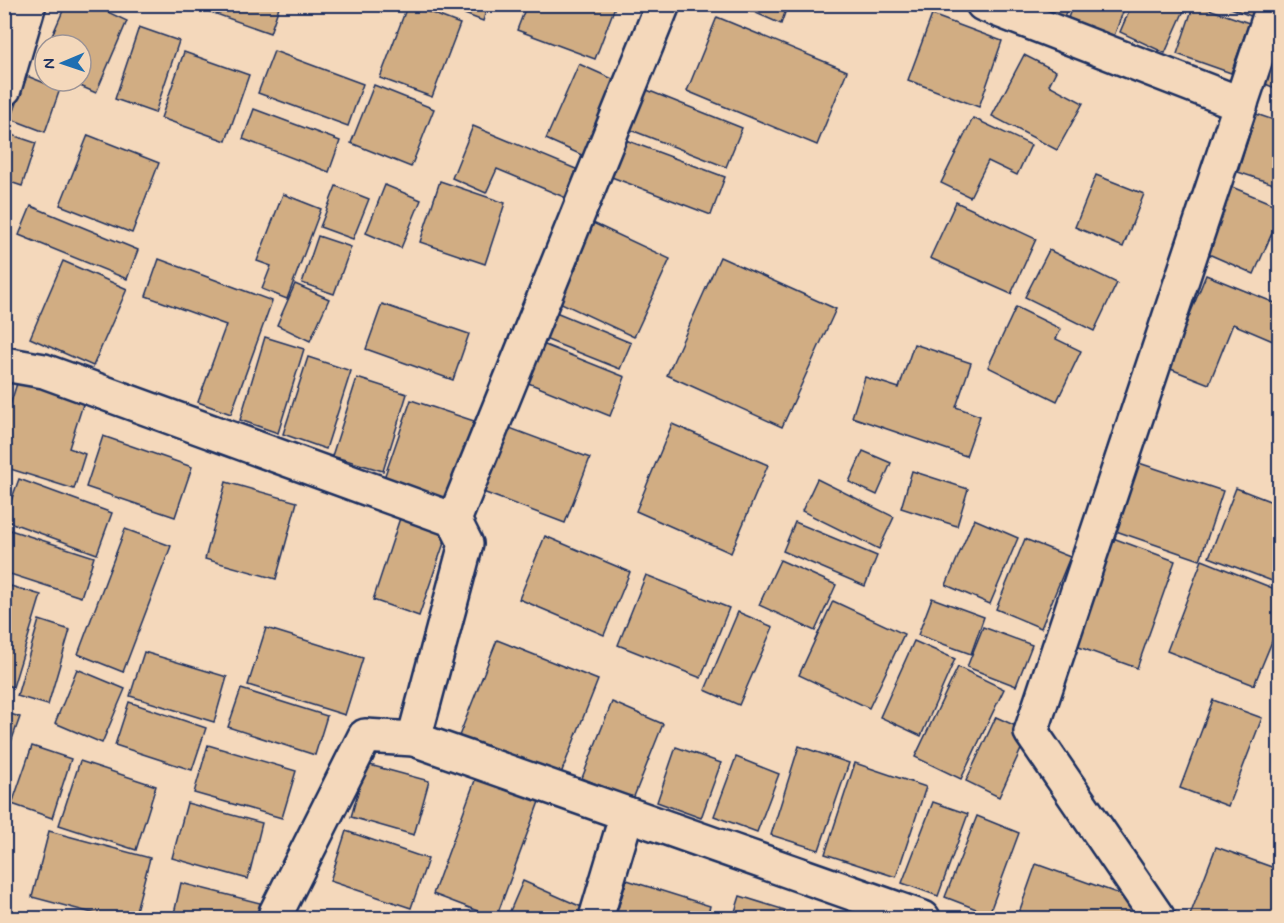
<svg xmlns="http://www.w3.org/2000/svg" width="1284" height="923" font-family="Mynerve,sans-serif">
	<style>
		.building { fill: #d1ad83; stroke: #1b2f5e; stroke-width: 1.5 }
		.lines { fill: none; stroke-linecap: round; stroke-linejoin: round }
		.street-casing { stroke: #1b2f5e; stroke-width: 38 }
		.street { stroke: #f4d8bb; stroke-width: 33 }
	</style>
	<rect width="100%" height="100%" fill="#f4d8bb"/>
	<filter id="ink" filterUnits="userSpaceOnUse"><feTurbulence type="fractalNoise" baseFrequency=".0167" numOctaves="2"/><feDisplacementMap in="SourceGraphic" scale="12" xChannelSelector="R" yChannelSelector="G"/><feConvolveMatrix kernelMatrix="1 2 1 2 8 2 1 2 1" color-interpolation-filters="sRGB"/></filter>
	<g filter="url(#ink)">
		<!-- building -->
		<g class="building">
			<path d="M66 4H91L127 21 96 93 69 81H81V45H48Z"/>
			<path d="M188 4H280L270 33Z"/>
			<path d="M408 4 460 24 432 97 380 78Z"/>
			<path d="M438 4H488L483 21Z"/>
			<path d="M527 4H616L595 59 517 30Z"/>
			<path d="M736 4H788L781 24Z"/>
			<path d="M1020 4H1069L1062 22Z"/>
			<path d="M1073 4H1126L1114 36 1068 18Z"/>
			<path d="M1132 4 1186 6 1165 53 1120 32Z"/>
			<path d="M1194 4 1249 23 1231 73 1177 54Z"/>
			<path d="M1221 4H1263L1258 19Z"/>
			<path d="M932 15 1002 41 979 107 908 80Z"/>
			<path d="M717 17 847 71 817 145 687 91Z"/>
			<path d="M139 27 179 41 155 113 115 99Z"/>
			<path d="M1280 29V90L1258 81Z"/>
			<path d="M274 51 363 84 348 126 258 93Z"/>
			<path d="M184 52 249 75 226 141 161 118Z"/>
			<path d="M1024 55 1056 71 1049 85 1083 103 1057 150 992 116Z"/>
			<path d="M579 64 617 81 584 156 546 139Z"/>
			<path d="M27 76 60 89 45 132 11 119Z"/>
			<path d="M374 85 434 109 411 167 351 143Z"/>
			<path d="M642 88 742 128 726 167 626 128Z"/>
			<path d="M254 109 340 141 329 172 243 139Z"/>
			<path d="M1256 114 1280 122V186L1238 172Z"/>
			<path d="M973 118 1031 145 1017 175 988 161 970 197 941 183Z"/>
			<path d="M473 126 583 172 571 200 497 169 486 193 452 178Z"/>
			<path d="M6 133 36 143 22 186 4 180Z"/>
			<path d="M88 135 159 163 132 233 60 205Z"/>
			<path d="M623 139 725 177 711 215 609 176Z"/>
			<path d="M1096 175 1144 194 1123 247 1075 227Z"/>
			<path d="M440 181 505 203 485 264 420 242Z"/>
			<path d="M385 185 421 200 401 248 366 233Z"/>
			<path d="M336 186 369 199 353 239 320 227Z"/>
			<path d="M1232 187 1280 207V215L1254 274 1204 252Z"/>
			<path d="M283 194 321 209 287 299 262 289 271 266 257 261Z"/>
			<path d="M956 202 1036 239 1011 294 930 258Z"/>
			<path d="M31 206 138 250 127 279 19 235Z"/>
			<path d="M593 223 670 259 634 337 557 301Z"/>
			<path d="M318 236 351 247 334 294 302 283Z"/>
			<path d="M1049 250 1117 283 1094 331 1025 297Z"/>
			<path d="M720 257 836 309 782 427 667 375Z"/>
			<path d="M159 259 272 301 231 414 198 402 226 325 146 296Z"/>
			<path d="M63 261 127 289 93 366 30 338Z"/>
			<path d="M1206 275 1280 305V344L1233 324 1209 384 1168 368Z"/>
			<path d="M295 284 329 299 310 341 277 325Z"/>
			<path d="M382 304 469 334 453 380 366 349Z"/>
			<path d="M1016 307 1061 329 1056 339 1081 351 1057 401 988 367Z"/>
			<path d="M546 308 631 343 620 369 535 335Z"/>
			<path d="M265 337 304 349 278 433 240 420Z"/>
			<path d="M530 339 625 377 610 416 516 378Z"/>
			<path d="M914 344 971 363 956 407 980 416 966 456 852 417 865 377 899 388Z"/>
			<path d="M308 357 351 371 326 449 283 434Z"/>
			<path d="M19 377 85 398 69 448 85 454 74 489 4 467V424Z"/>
			<path d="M357 378 407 394 383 471 332 456Z"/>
			<path d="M411 400 474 421 447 502 383 481Z"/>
			<path d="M499 424 590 458 565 523 475 489Z"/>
			<path d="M672 424 768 465 731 553 636 511Z"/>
			<path d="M103 436 192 467 175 517 86 487Z"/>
			<path d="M863 451 891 463 877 495 849 482Z"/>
			<path d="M1136 462 1223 491 1200 560 1113 530Z"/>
			<path d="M912 471 968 489 957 526 901 508Z"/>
			<path d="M19 479 112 513 97 554 4 520Z"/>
			<path d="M817 479 894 517 879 549 802 511Z"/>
			<path d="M226 482 297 502 276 579 205 559Z"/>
			<path d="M1236 488 1280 505V584L1209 557Z"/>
			<path d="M401 515 448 531 419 616 373 600Z"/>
			<path d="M974 519 1018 538 990 604 946 585Z"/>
			<path d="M795 522 877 556 865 586 783 551Z"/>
			<path d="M4 528 94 557 81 597 4 572Z"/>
			<path d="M125 529 171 546 123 672 78 654Z"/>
			<path d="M545 536 630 572 604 635 519 599Z"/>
			<path d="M1113 538 1175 561 1137 668 1076 646Z"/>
			<path d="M1025 539 1070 557 1041 628 996 609Z"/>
			<path d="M780 560 836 585 815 631 759 605Z"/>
			<path d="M1202 560 1280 591V622L1254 685 1167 651Z"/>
			<path d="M646 575 729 608 701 678 618 645Z"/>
			<path d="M4 584 41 595 13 687 4 684Z"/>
			<path d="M932 598 984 617 971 654 918 635Z"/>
			<path d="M833 601 904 634 869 708 799 675Z"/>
			<path d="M738 612 773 627 739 705 705 690Z"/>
			<path d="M39 620 70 630 48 705 17 696Z"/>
			<path d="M983 627 1032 645 1016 686 967 667Z"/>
			<path d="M266 628 363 658 345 715 248 685Z"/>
			<path d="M497 640 598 680 560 776 459 736Z"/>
			<path d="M914 641 955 659 921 736 880 717Z"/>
			<path d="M144 652 227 677 214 722 130 696Z"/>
			<path d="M958 667 1004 689 961 779 915 757Z"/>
			<path d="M77 669 125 689 102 743 55 723Z"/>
			<path d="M241 689 327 716 315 755 228 727Z"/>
			<path d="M1213 700 1262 718 1228 806 1180 788Z"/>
			<path d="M129 702 206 728 192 770 115 745Z"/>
			<path d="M612 702 663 724 633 799 582 778Z"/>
			<path d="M4 712 20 717 5 759H4Z"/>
			<path d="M996 717 1029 732 999 797 966 781Z"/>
			<path d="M208 745 296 771 282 818 194 793Z"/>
			<path d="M32 746 71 759 52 818 12 804Z"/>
			<path d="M799 746 849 763 819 850 771 835Z"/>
			<path d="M676 747 721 763 701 818 657 802Z"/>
			<path d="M736 757 779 774 757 832 714 816Z"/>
			<path d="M80 761 156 786 136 850 59 825Z"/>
			<path d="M855 763 926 787 896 877 825 854Z"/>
			<path d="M366 764 429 781 414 835 351 817Z"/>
			<path d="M477 775 540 799 496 918 433 894Z"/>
			<path d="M933 802 968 814 938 896 902 883Z"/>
			<path d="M187 803 262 823 248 879 172 858Z"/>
			<path d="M977 816 1019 833 989 914 945 897Z"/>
			<path d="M49 831 150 858 134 918H111L32 897Z"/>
			<path d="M346 831 428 859 411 908 330 881Z"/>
			<path d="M1216 847 1280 870V918H1189Z"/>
			<path d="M1036 864 1139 901 1133 918H1017Z"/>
			<path d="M627 880 710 906 707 918H615Z"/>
			<path d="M523 881 584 908 580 918H507Z"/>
			<path d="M181 883 260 903 256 918H173Z"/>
			<path d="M740 896 785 910 783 918H733Z"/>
		</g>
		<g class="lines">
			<defs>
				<g id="street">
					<path d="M983 4 1241 104"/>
					<path d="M4 89 29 4"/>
					<path d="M4 364 44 371 454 520"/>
					<path d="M414 739 466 544 454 520 663 4"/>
					<path d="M276 918V913L365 736 414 739 923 918"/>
					<path d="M596 918 627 814"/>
					<path d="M1158 918 1031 732 1274 4"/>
				</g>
			</defs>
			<!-- street casing -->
			<use href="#street" class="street-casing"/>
			<!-- street -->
			<use href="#street" class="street"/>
		</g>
	</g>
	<!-- margin -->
	<rect width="1284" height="923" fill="none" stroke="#f4d8bb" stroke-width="24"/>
	<rect x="12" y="12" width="1260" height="899" fill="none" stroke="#1b2f5e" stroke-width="2" filter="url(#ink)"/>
	<!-- north arrow -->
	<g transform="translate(63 63) rotate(268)"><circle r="28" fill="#f4d8bb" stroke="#9d9496" stroke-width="1.5"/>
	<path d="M0-4.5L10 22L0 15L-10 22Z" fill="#1f6fb2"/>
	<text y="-9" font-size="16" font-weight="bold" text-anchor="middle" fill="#1b2f5e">N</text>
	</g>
</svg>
